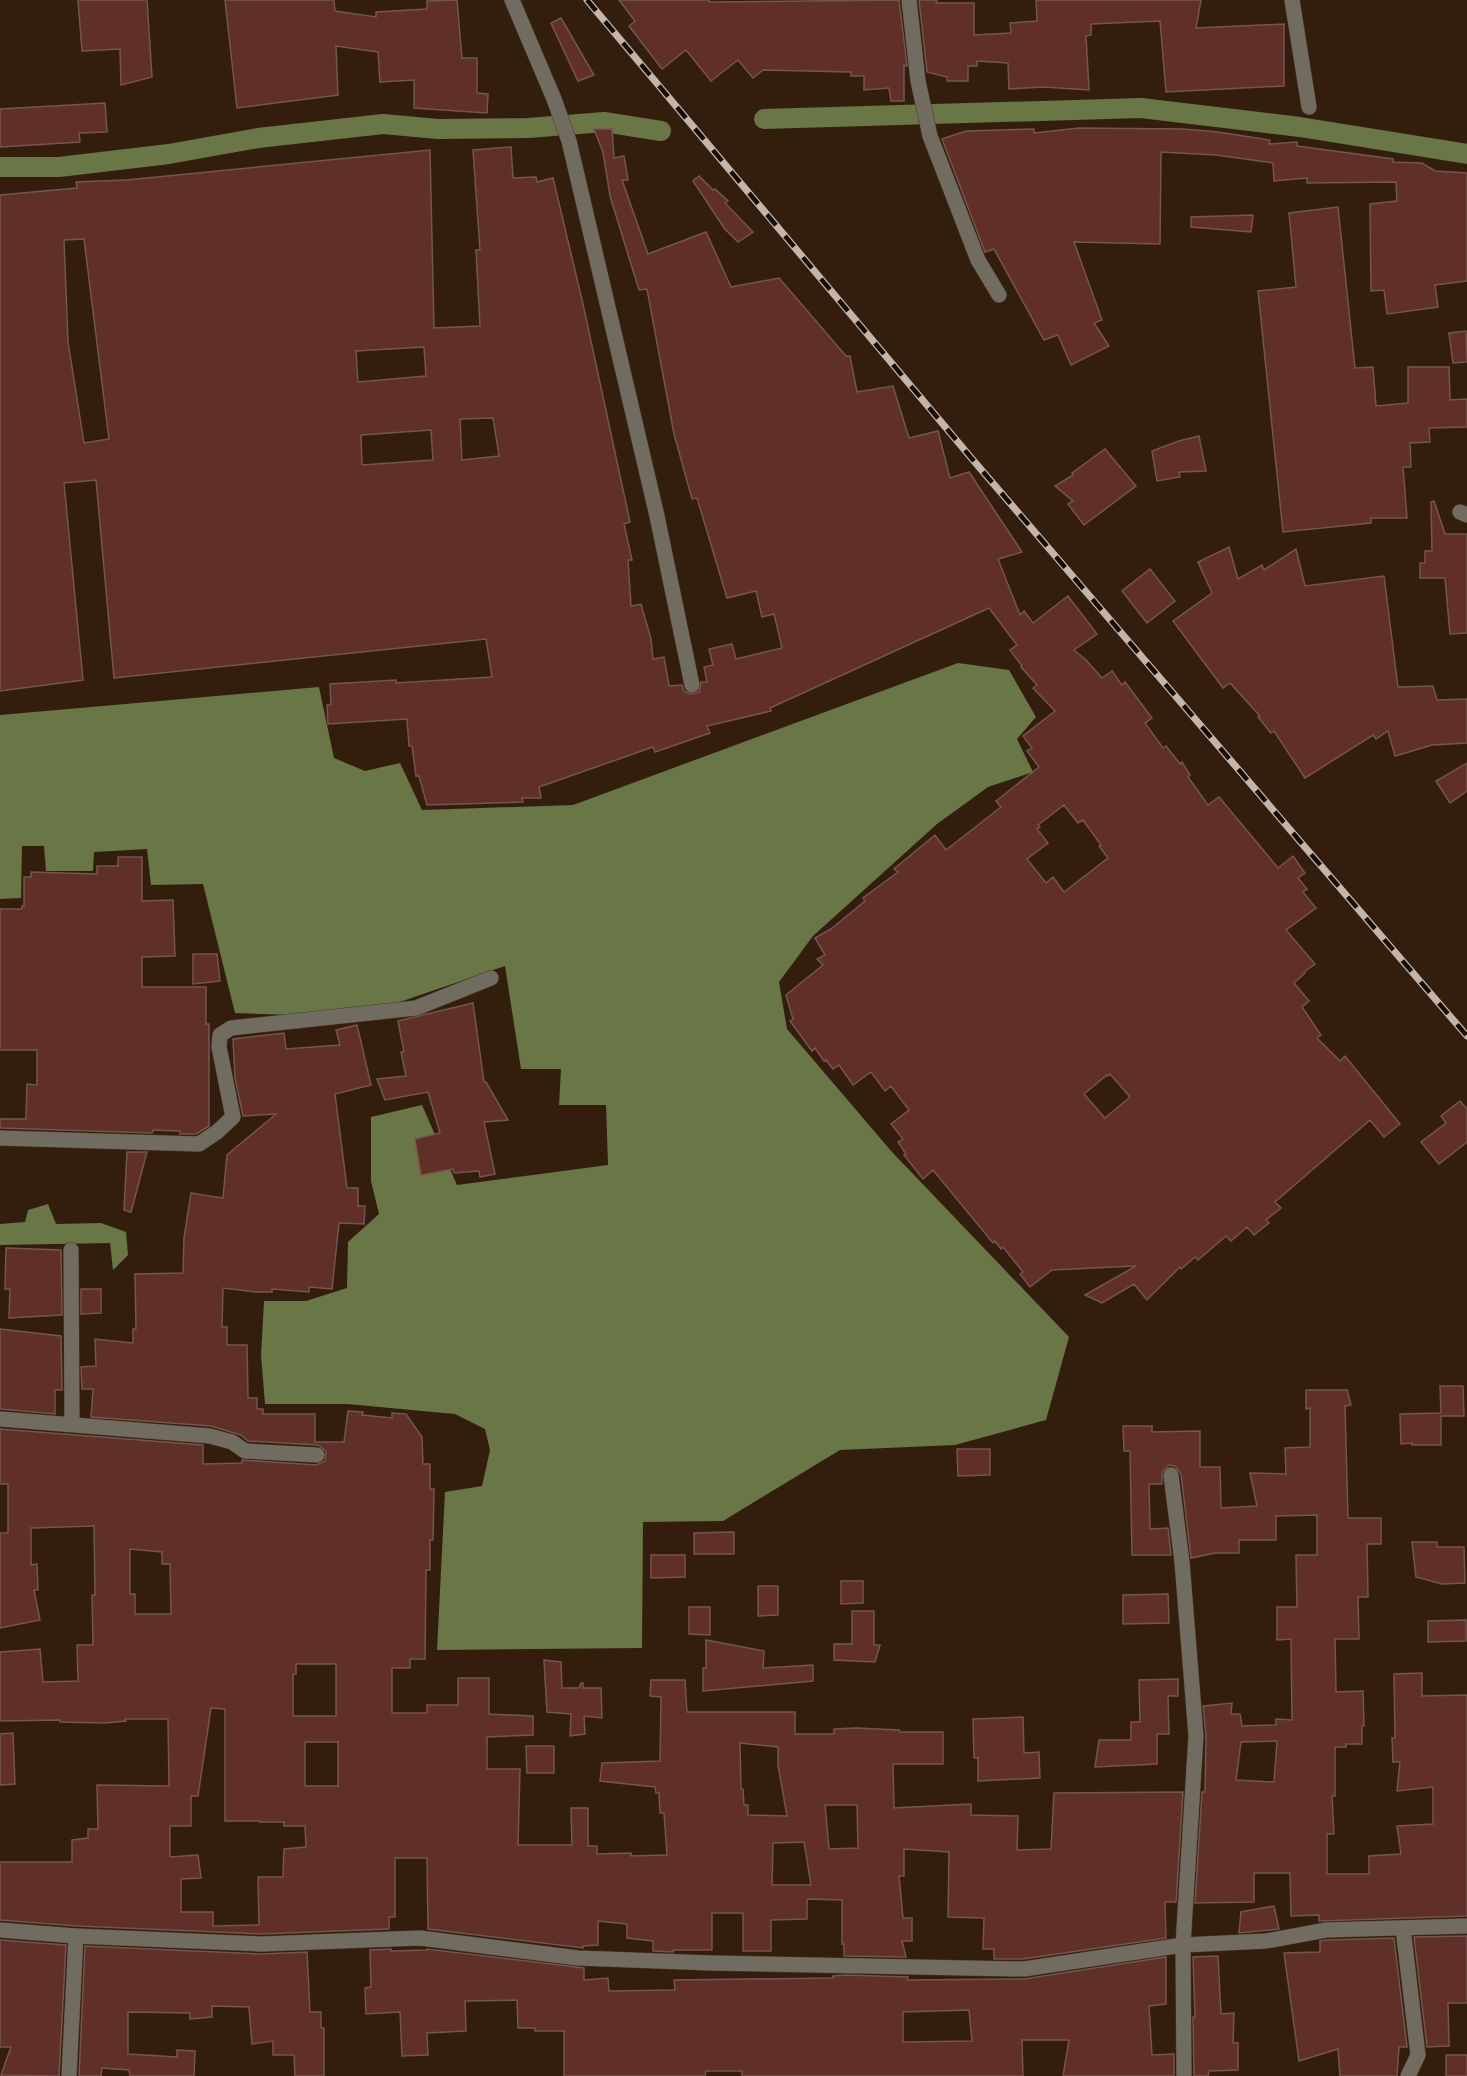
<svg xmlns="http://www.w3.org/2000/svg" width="1467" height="2076" font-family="'Public Sans',sans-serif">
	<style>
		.water { fill: #697645 }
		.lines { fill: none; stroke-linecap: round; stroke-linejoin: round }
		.canal { stroke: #697645; stroke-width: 20 }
		.building { fill: #602f28; stroke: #74554f; stroke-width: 1.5; fill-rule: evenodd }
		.minor-casing { stroke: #4e3a2a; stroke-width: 16 }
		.minor { stroke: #716c60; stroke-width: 15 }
		.rail-casing { stroke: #c4b5aa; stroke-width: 7 }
		.rail { stroke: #140b05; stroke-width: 4.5; stroke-dasharray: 14; stroke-linecap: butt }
	</style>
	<rect width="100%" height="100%" fill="#331e0d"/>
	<!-- water -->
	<g class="water">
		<path d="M958 663 1009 670 1036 717 1017 739 1033 772 988 787 937 824 813 936 779 982 787 1029 892 1152 1069 1337 1046 1420 955 1445 840 1450 723 1521 643 1522 642 1648 437 1650 445 1492 482 1486 490 1450 485 1429 455 1414 347 1404H265L261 1355 264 1301H306L347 1288 348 1242 379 1214 371 1181V1117L422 1105 457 1185 608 1165 606 1105H559L561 1069H521L505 966 391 1005 294 1015 235 1013 203 884 151 885 147 849 94 852 93 871H46L44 846H22L21 898 0 899V715L319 687 334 758 365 771 400 763 422 810 573 805Z"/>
		<path d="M48 1204 56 1224 101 1223 126 1232 128 1255 113 1270 110 1243 0 1245V1224L25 1222 28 1210Z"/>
	</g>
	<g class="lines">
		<!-- canal -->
		<g class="canal">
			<path d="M764 119 1141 108 1300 127 1467 154"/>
			<path d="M0 167H59L169 154 258 138 383 124 438 129 528 128 604 122 661 131"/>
		</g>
	</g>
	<!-- building -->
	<g class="building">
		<path d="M78 0H147L152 77 121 85 120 49 82 51Z"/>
		<path d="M225 0H334L335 11 376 17V12L427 9V1L457 0 462 58H477V93L488 94 487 113 414 108V80L380 82 378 52 336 46 338 95 237 108Z"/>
		<path d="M619 0H709V2L899 0 907 66 904 65V101H891L889 88 864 90V76H851V72L763 70 753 78 738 60 711 81 686 50 662 69 629 26 635 21Z"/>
		<path d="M919 0H937L936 3H974V35L1011 33 1010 23 1037 21 1036 0H1201L1196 28 1284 24V86L1166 92 1160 21 1091 24V35L1086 36 1089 90 1044 87 1009 89 1008 63 977 61V66H968V81H947V77L927 72Z"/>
		<path d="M561 18 594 75 578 81 551 23Z"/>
		<path d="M105 103 107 132 79 133 80 142 0 147V109Z"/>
		<path d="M1079 128 1183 129 1218 132 1270 140 1269 144 1297 142V146L1393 159V162L1422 163 1435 171 1467 173V281L1435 285 1438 307 1387 314 1384 290 1371 291 1370 204 1397 201 1396 182 1307 183V178L1274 181 1273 163 1216 155 1161 152 1160 244 1074 242 1102 320 1094 323 1109 346 1071 365 1058 335 1044 340 994 249 985 252 942 139 966 131 1034 129V133Z"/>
		<path d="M594 129H612L614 158 624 156 628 180H622L648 254 706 232 731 287 779 278 846 356H850L857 392 893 386 909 438 938 431 950 478 969 472 1022 552 998 559 1020 615 1024 611 1033 623 1068 596 1097 634 1074 650 1086 660 1102 678 1112 671 1122 685 1125 682 1152 718 1145 723 1163 748 1166 746 1180 764 1182 762 1190 775 1188 777 1208 805 1219 797 1278 868 1293 856 1305 873 1298 878 1307 889 1303 892 1316 908 1286 930 1315 964 1304 972 1305 973 1294 983 1309 1001 1302 1007 1321 1035 1317 1038 1340 1061 1345 1056 1400 1124 1384 1137 1370 1120 1275 1202 1281 1208 1266 1220 1269 1223 1254 1235 1247 1227 1231 1241 1226 1236 1198 1260 1195 1257 1181 1269 1180 1267 1147 1300 1134 1284 1102 1303 1085 1295 1136 1266 1052 1270 1030 1287 1020 1274 1023 1272 1003 1247 1001 1249 995 1241 993 1243 933 1170 923 1179 904 1155 906 1154 898 1142 903 1139 891 1124 909 1110 891 1086 885 1091 871 1072 853 1085 839 1065 833 1069 826 1060 824 1061 815 1048 812 1051 790 1021 793 1019 786 995 823 965 817 959 825 955 815 938 831 929 865 901 863 898 898 872 894 869 935 835 946 850 1001 807 996 801 1039 767 1027 751 1032 748 1023 736 1055 711 1033 688 1037 685 1021 667 1022 666 1010 650 1017 645 989 608 770 708 771 711 707 726 710 733 655 752 653 747 539 787 541 798H522L523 802 427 805 419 776H416L412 746H409L407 719 328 724 327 705H331L330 684 396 680V683L492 677 486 639 114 678 96 480 64 483 83 680 0 691V195L77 188 76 182 126 180 430 150 434 328 480 326 476 250H480L473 150 511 147 513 178 536 177 537 182 553 178 583 304 630 522 624 524 632 560H628L631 606 641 604 651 639 653 659 664 657 669 686 682 685 684 691 690 694 699 692 701 682H707L704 667 713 665 709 649 732 644 736 659 782 648 774 614 762 617 756 591 727 598 697 498 692 499 674 434 647 289 639 290 610 196 603 152ZM84 239 109 439 84 443 68 342 64 240ZM424 347 426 376 358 382 356 351ZM493 418 499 456 462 460 460 419ZM431 430 433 460 362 465 361 435ZM1064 805 1078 823 1083 820 1101 845 1099 846 1108 858 1064 892 1053 877 1046 883 1027 859 1048 843 1037 829 1040 827 1038 825ZM1110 1074 1130 1097 1105 1118 1084 1094 1107 1075 1108 1076Z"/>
		<path d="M699 176 713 190 715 189 728 201 725 203 753 232 738 242 724 228 693 181Z"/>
		<path d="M1338 207 1355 368 1373 367 1376 406 1408 403V367H1449L1450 400 1467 399V427L1429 428 1430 442 1410 443 1411 467H1403L1407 518H1371V523L1283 532 1258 291 1296 287 1289 213Z"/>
		<path d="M1253 215 1251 232 1191 227V217Z"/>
		<path d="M1466 331 1467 362 1453 363 1449 333Z"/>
		<path d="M1199 436 1206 471 1179 472 1180 477 1157 481 1152 451 1179 441Z"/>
		<path d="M1105 449 1136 486 1084 525 1068 504 1073 501 1055 486 1073 475 1072 473Z"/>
		<path d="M1434 501 1445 534H1467V633L1450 634 1445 578H1420V563H1425V551H1432L1431 502Z"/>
		<path d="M1229 547 1238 579 1262 565 1264 570 1296 549 1305 586 1384 576 1398 687 1433 686 1437 700 1467 699V743L1432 745 1395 756 1388 731 1376 739 1373 735 1305 778 1274 731 1271 733 1258 717 1260 716 1230 683 1223 688 1173 621 1212 593 1198 562Z"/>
		<path d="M1150 569 1175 601 1147 623 1122 591Z"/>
		<path d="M1467 763V791L1450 803 1436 781Z"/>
		<path d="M118 857H142V901L173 900 175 956 142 957V987H206V1024H209V1126L196 1134H180V1131L153 1130 152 1133 0 1128V1119H26L27 1084 37 1085V1050H0V909H22V906H24V877H31V872L97 874V866H118Z"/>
		<path d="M193 954H217L220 981 193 984Z"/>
		<path d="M473 1003 484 1082H486L508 1120 484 1122 495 1174 480 1177 479 1171 454 1173 453 1169 421 1175 415 1139 440 1133 428 1092 385 1100 377 1079 406 1076 401 1052H404L398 1021Z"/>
		<path d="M357 1025 371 1085 335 1094 347 1188H358V1206H365L364 1224 339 1223 332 1289 309 1287V1292L272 1289V1292H257L223 1288 222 1327H227V1345H247L248 1398H257V1409H263V1414H315V1442H344L348 1411 363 1412 362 1415 392 1418V1413L406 1414 422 1437 423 1464H430V1489H434L433 1540H430V1570H426L425 1659H410V1668H392V1713H427V1705H458V1678H489V1714L533 1716V1735L487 1737V1769H520L518 1845H572L571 1808H588V1846H597V1854L631 1853V1856L667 1855 664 1813H660L659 1793H656L655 1787 600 1781 602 1763 660 1761 661 1697 650 1696 651 1680H685L687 1712H795V1734H834V1729L856 1728 899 1730 900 1732H943V1764H893L894 1808 971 1804V1815L1018 1816 1017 1850 1051 1849 1054 1793 1183 1792 1176 1902H1165L1166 1938 1023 1959H994V1949H983L984 1918 948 1917 949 1852 904 1849V1876H899L903 1918H912V1941H902L906 1957 844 1956V1944H842V1900L808 1899 807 1900V1919L771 1920V1951H743V1913H712V1950H673V1952L653 1951V1941L627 1938V1924L598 1921V1945L583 1946V1948L428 1929 427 1858H395V1917H389V1929L261 1934 77 1926 0 1920V1862H72V1840L88 1838V1829H98L97 1785 169 1786 168 1719H125L126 1721 104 1723 60 1722V1720L0 1721V1652L40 1649 43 1682 78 1681 77 1645H93L92 1595H95L94 1526 31 1528V1565L37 1564 38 1590H34L40 1620 0 1628V1533H8V1484H0V1429L203 1445V1464L242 1463V1460L316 1465 325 1461 326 1451 318 1445 248 1441 241 1435 211 1426 91 1417 93 1389H82L81 1367 96 1366 95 1339 133 1343V1329H136L135 1274 183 1273 184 1238 191 1193 223 1198 227 1155 276 1114 243 1116 235 1078 233 1039 284 1033 286 1049 340 1045 336 1030ZM130 1549 162 1552V1564H170L171 1614H135V1594H130ZM296 1664H336V1716H293V1674H296ZM211 1708 225 1709V1821H260V1822H284V1826H305L306 1847 284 1849 283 1877H258L259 1925 213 1926V1912H181V1879L201 1878 198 1855 170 1857V1826H191V1796H198ZM305 1742H338V1786H305ZM740 1743 778 1747V1765L787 1816 748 1815V1805H744L743 1789H741ZM825 1805H857L858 1848 829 1849ZM804 1842 811 1885H772L773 1843Z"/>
		<path d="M1460 1101 1467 1109V1142L1439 1164 1421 1142 1446 1123 1441 1116Z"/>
		<path d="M127 1152H147L131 1212 124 1210Z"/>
		<path d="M6 1248 61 1250 62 1315 9 1318 10 1289H5Z"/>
		<path d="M81 1289H101V1313L81 1314Z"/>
		<path d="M0 1329 61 1336 62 1390H55V1414L0 1409Z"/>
		<path d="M1440 1386H1463L1464 1416H1441V1445H1412V1443L1401 1444 1400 1414 1441 1413Z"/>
		<path d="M1306 1390H1347L1351 1405 1345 1406 1348 1518H1381V1544H1367L1368 1597H1358L1359 1639H1335L1336 1692 1363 1691 1364 1726H1362V1744H1346V1747H1335V1796H1332L1334 1834H1327V1874H1369V1856L1401 1854 1397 1826 1433 1824V1787L1397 1791 1400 1762H1393L1392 1738H1395L1394 1674 1422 1673V1696L1467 1695V1916L1319 1921V1915L1291 1916 1290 1873H1254V1902L1195 1903 1202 1792H1205L1206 1735 1203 1706 1232 1703 1231 1714H1240L1242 1726 1276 1725V1719L1292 1720 1291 1639 1277 1640V1607H1297L1296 1555H1317V1515L1276 1516V1540H1239V1553H1215L1191 1558 1181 1474 1175 1466 1169 1465 1162 1472V1484H1149L1150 1529 1168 1528 1171 1555H1132L1130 1451H1124L1123 1426H1152V1432L1200 1431V1467H1220L1221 1508 1257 1506 1250 1473 1286 1474 1285 1448 1310 1447V1408L1306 1409ZM1277 1741 1274 1782 1236 1780 1241 1742Z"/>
		<path d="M957 1449H990V1475L958 1476Z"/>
		<path d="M734 1532V1554H694V1533Z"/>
		<path d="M1412 1542H1437V1547H1464L1465 1583 1442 1584 1416 1577Z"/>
		<path d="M651 1555H685V1577L651 1578Z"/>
		<path d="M841 1581H863V1603L841 1604Z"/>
		<path d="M758 1586H778V1615L758 1616Z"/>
		<path d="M1168 1594 1169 1623 1123 1624V1595Z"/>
		<path d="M689 1607H710V1635L689 1634Z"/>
		<path d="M852 1611H874V1645H880L875 1662 834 1660V1644H852Z"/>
		<path d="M1466 1620V1641L1428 1642V1621Z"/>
		<path d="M706 1640 764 1651 763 1668 813 1665V1681L703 1691V1668H706Z"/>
		<path d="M544 1660 561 1662 562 1688H579L581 1683H583V1688H601L602 1718 584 1716 585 1734 570 1736 571 1714 547 1712Z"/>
		<path d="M1178 1679V1696H1168L1169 1734H1157V1764L1095 1767 1099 1740H1131V1722H1140L1139 1680Z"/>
		<path d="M1023 1717 1024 1753 1039 1752 1040 1778 978 1781V1758H974L973 1719Z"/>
		<path d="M13 1733 15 1784 0 1785V1734Z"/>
		<path d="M526 1746H554V1773H527Z"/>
		<path d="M1274 1906 1279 1929 1239 1933 1241 1912Z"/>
		<path d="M1467 1936V2003H1448L1449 2046 1427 2047 1414 1937Z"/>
		<path d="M1394 1938 1407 2047H1399L1397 2076H1340L1338 2049 1299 2061 1284 1953 1320 1952V1941L1327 1940Z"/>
		<path d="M0 1940 66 1945 59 2076 1 2075 11 2047H0Z"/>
		<path d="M85 1946 261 1954 307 1952 310 2012H321V2028H324V2076H295L294 2055H273V2041L252 2044 249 2007 212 2006V2017L190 2019V2013L128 2012V2054L177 2057V2050L195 2051 194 2076H130L129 2070 102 2068 101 2076H79Z"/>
		<path d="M391 1949V1951L427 1950V1949L584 1968V1980L608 1978 609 1991 675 1990 674 1980 833 1978V1976L845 1975 908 1977 907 1980 1024 1979 1166 1957V2004L1149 2006 1152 2055 1174 2054V2076H1063L1069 2040H1022L1023 2076H742V2071H706L705 2076H564V2031H535V2028H518L517 2000 465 2001 466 2031 427 2033 428 2055 402 2056 400 2012 366 2014 365 1988 371 1987 370 1950ZM969 2010 972 2041 903 2042V2012Z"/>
		<path d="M1218 1956 1221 2014 1234 2013 1233 2043H1238V2070L1209 2071 1208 2076H1194L1193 2017H1195L1193 1957Z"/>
		<rect x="1446" y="2055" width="21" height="21"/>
	</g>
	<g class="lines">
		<defs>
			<g id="minor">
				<path d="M512 0 554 99 569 141 657 516 692 685"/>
				<path d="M909 0 918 81 930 136 978 260 999 295"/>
				<path d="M1292 0 1309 107"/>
				<path d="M1460 512 1467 515"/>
				<path d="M0 1138 199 1144 217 1132 233 1117 219 1047 220 1035 231 1028 416 1008 491 978"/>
				<path d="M71 1250 72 1424"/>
				<path d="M0 1419 210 1436 232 1442 245 1451 317 1455"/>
				<path d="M1171 1475 1182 1562 1196 1736 1183 1945 1184 2076"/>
				<path d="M1403 1928 1418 2055 1408 2076"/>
				<path d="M0 1930 76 1936"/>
				<path d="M69 2076 76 1936 261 1944 420 1938 578 1958 711 1963 1024 1969 1183 1945 1266 1941 1326 1930 1467 1926"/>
			</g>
		</defs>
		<!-- minor casing -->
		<use href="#minor" class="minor-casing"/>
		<!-- minor -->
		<use href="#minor" class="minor"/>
		<defs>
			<path id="rail" d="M587 0 973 460 1467 1036"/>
		</defs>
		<!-- rail casing -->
		<use href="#rail" class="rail-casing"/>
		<!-- rail -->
		<use href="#rail" class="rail"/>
	</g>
</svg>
